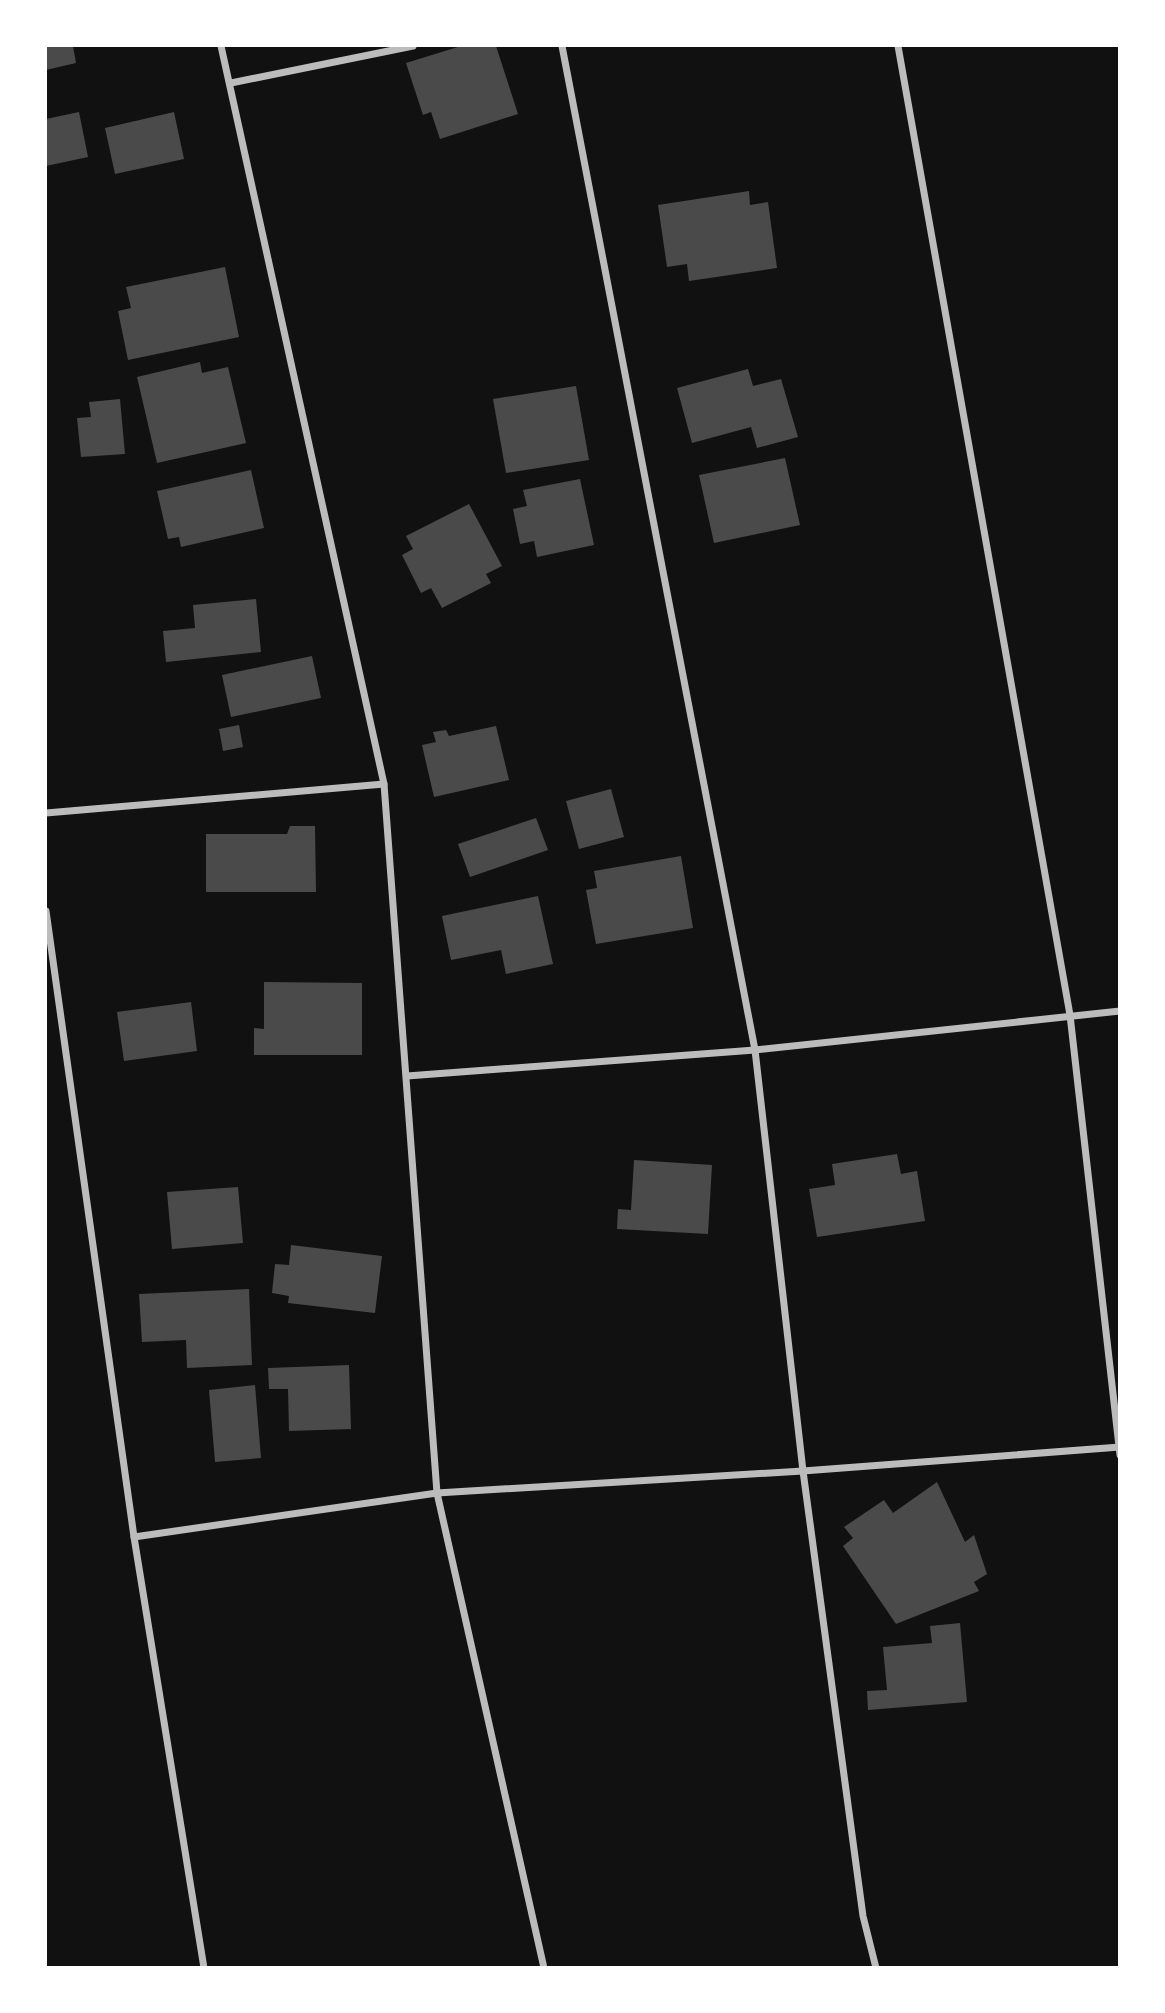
<svg xmlns="http://www.w3.org/2000/svg" width="1165" height="2013" font-family="Bitter,serif">
	<style>
		.building { fill: #4a4a4a }
		.lines { fill: none; stroke-linecap: round; stroke-linejoin: round }
		.minor { stroke: #bcbcbc; stroke-width: 7 }
	</style>
	<rect width="100%" height="100%" fill="#111"/>
	<!-- building -->
	<g class="building">
		<path d="M46 46H73L76 63 46 70Z"/>
		<path d="M461 46H496L518 114 440 139 431 112 423 115 406 63Z"/>
		<path d="M79 112 88 157 46 166V119Z"/>
		<path d="M174 112 184 159 115 174 105 128Z"/>
		<path d="M749 191 750 205 768 202 777 268 689 281 687 264 667 267 658 205Z"/>
		<path d="M225 267 239 337 128 360 118 311 131 308 126 287Z"/>
		<path d="M200 362 202 373 228 367 246 443 157 463 137 377Z"/>
		<path d="M748 369 753 386 781 379 798 437 757 448 751 427 692 443 677 388Z"/>
		<path d="M576 386 589 460 506 473 493 399Z"/>
		<path d="M120 399 125 454 81 457 77 418 91 417 89 402Z"/>
		<path d="M785 458 800 525 714 543 699 475Z"/>
		<path d="M251 470 264 528 181 547 179 537 168 539 157 491Z"/>
		<path d="M580 479 594 545 537 557 534 541 520 544 513 509 527 506 523 490Z"/>
		<path d="M469 504 502 566 486 574 491 583 442 608 431 588 421 593 402 555 413 549 406 536Z"/>
		<path d="M256 599 261 652 166 662 163 631 195 628 193 605Z"/>
		<path d="M312 656 321 698 231 717 222 675Z"/>
		<path d="M239 725 243 747 223 751 219 729Z"/>
		<path d="M496 726 509 780 434 797 422 745 436 742 433 732 446 730 449 736Z"/>
		<path d="M611 789 624 837 579 849 566 801Z"/>
		<path d="M536 818 548 850 470 877 458 844Z"/>
		<path d="M290 826H315L316 892H206V834H287Z"/>
		<path d="M681 856 693 928 596 944 586 890 597 888 594 871Z"/>
		<path d="M538 896 553 964 506 974 501 950 451 960 442 916Z"/>
		<path d="M264 982 362 983V1055H254V1028L264 1029Z"/>
		<path d="M191 1002 197 1051 124 1061 117 1012Z"/>
		<path d="M897 1154 901 1174 917 1171 925 1221 817 1237 809 1189 835 1185 832 1164Z"/>
		<path d="M634 1160 712 1165 708 1234 617 1229 618 1209 631 1210Z"/>
		<path d="M238 1187 243 1243 172 1249 167 1192Z"/>
		<path d="M291 1245 382 1256 375 1313 288 1303 289 1296 272 1293 275 1264 289 1265Z"/>
		<path d="M249 1289 252 1365 187 1368 186 1340 142 1342 139 1294Z"/>
		<path d="M349 1365 351 1429 289 1431 288 1389H269L268 1368Z"/>
		<path d="M255 1385 261 1458 215 1462 209 1390Z"/>
		<path d="M937 1482 965 1542 974 1535 987 1574 974 1582 979 1591 896 1624 843 1546 853 1538 844 1527 884 1500 893 1513Z"/>
		<path d="M960 1623 967 1702 868 1710 867 1691 887 1690 883 1647 932 1643 930 1626Z"/>
	</g>
	<g class="lines">
		<!-- minor -->
		<g class="minor">
			<path d="M221 46 384 784 437 1493 544 1968"/>
			<path d="M562 46 755 1050 803 1471 863 1916 876 1968"/>
			<path d="M898 46 1070 1015 1120 1455"/>
			<path d="M231 83 413 46"/>
			<path d="M46 813 384 784"/>
			<path d="M46 911 134 1537 204 1968"/>
			<path d="M407 1076 755 1050 1120 1011"/>
			<path d="M134 1537 437 1493 803 1471 1120 1447"/>
		</g>
	</g>
	<!-- border -->
	<rect width="1165" height="2013" fill="none" stroke="#ffffff" stroke-width="94"/>
</svg>
